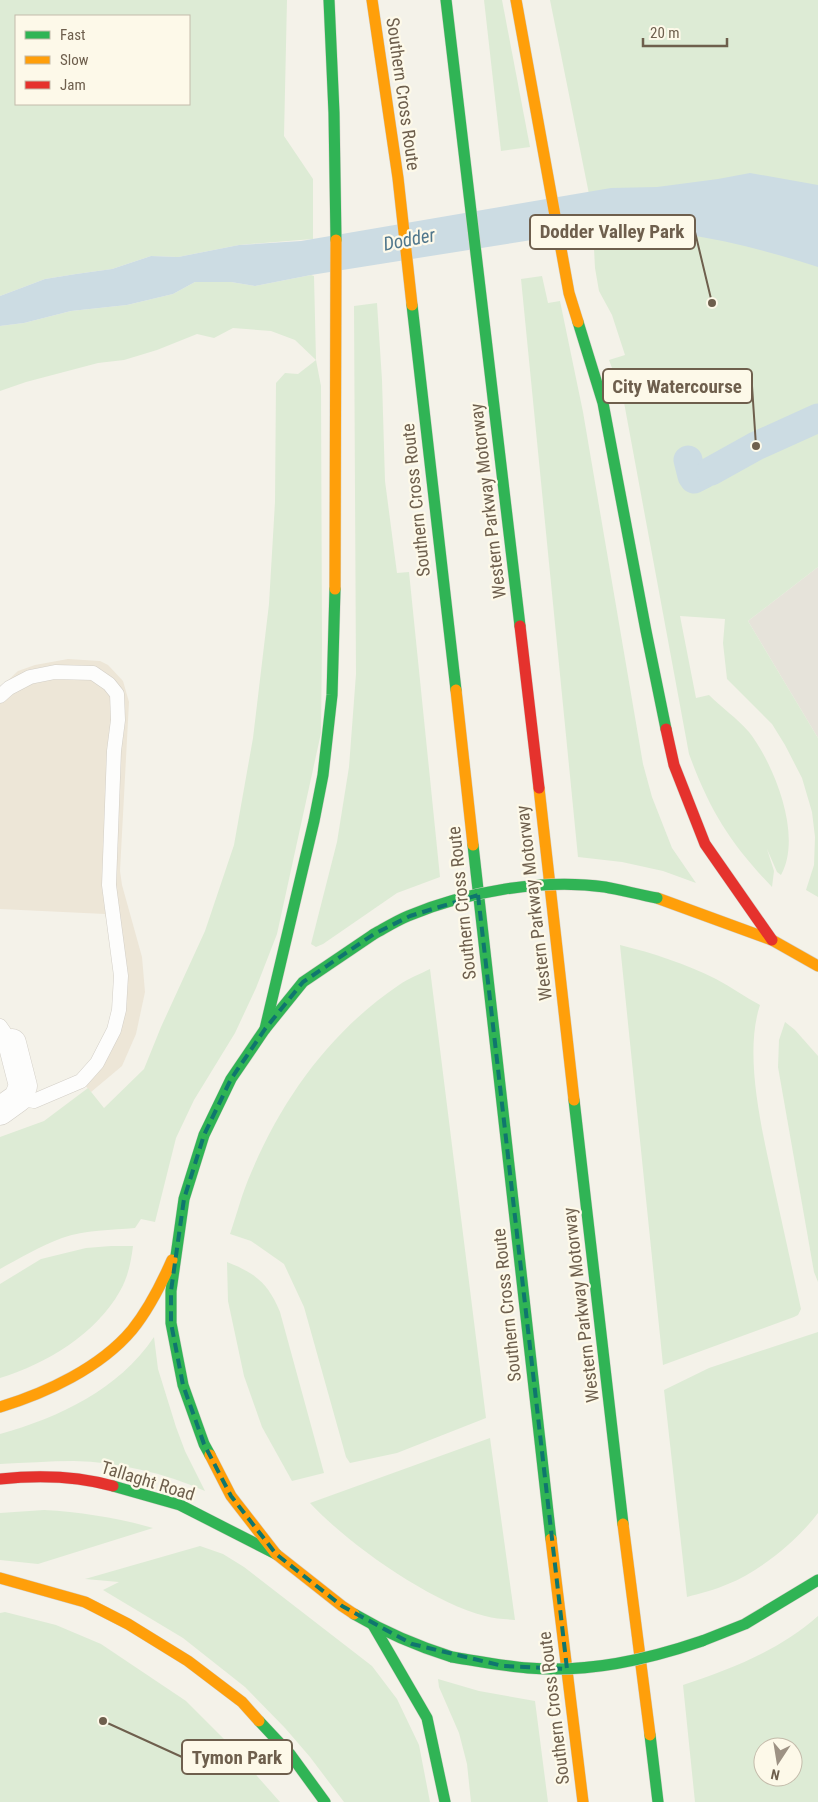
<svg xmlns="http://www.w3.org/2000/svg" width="818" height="1802" font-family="'Roboto Condensed',sans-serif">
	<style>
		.residential { fill: #ede6d7 }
		.industrial { fill: #e6e3da }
		.green { fill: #ddebd5; fill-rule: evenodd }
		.water { fill: #ccdce3 }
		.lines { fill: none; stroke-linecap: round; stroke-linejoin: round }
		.canal { stroke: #ccdce3; stroke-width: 29 }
		.lane-casing { stroke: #d3cfc7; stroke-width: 15 }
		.street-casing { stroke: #d3cfc7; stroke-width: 29 }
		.fast-casing { stroke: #d3cfc7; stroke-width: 12 }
		.slow-casing { stroke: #d3cfc7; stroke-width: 12 }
		.jam-casing { stroke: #d3cfc7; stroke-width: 12 }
		.lane { stroke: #fdfdfc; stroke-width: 14 }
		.street { stroke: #fdfdfc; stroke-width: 28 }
		.fast { stroke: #30b455; stroke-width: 11 }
		.slow { stroke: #ff9f0a; stroke-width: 11 }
		.jam { stroke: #e5322d; stroke-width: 11 }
		.fast-bridge-casing { stroke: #d3cec6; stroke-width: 12; stroke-linecap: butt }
		.fast-bridge { stroke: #30b455; stroke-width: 11 }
		.marked { fill: none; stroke: #0f766e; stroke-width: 4; stroke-dasharray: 10 6; stroke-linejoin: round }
		.labels { text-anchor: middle; stroke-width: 4.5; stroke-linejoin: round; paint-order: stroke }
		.street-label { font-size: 18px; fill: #6e5f4d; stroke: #fdf9e9 }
		.water-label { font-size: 19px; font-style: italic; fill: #50778c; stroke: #fdf9e9 }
		.leader { fill: none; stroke: #6e5f4d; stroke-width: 2 }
		.callout-dot { fill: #6e5f4d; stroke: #fdf9e9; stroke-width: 2 }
		.callout { fill: #fdf9e9; stroke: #6e5f4d; stroke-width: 2 }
		.callout-label { font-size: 19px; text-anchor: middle; font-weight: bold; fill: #6e5f4d }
	</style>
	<rect width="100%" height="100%" fill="#f4f2e9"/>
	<!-- residential -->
	<path class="residential" d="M68 659 100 661 108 665 123 681 129 702 120 871 122 885 142 957 145 992 136 1034 122 1066 91 1092 78 1077 96 1054 111 1020 116 985 115 955 105 914 0 909V688L18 671 35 665Z"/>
	<!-- industrial -->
	<path class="industrial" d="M818 567V738L748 621Z"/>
	<!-- green -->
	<g class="green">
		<path d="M0 0H287L284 136 313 179V239L239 245 178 257 151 256 112 269 76 274 45 279 0 296ZM16 16H189V104H16Z"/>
		<path d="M484 0H502L530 147 501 151Z"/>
		<path d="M550 0H818V567L748 621 818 738V897L806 890 814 865 815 837 812 812 802 778 785 745 772 724 727 679 723 643 725 619 680 616 696 698 709 695C722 708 737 718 749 732 774 764 803 836 781 875L777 872 767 849 774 871 772 887C730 843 710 811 689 754L623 397 609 360 625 355 612 315 599 291 595 268 592 209Z"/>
		<path d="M311 275 314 276 316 360 321 386 322 643 321 733 277 934 256 988 235 1033 194 1100 176 1138 155 1222 141 1219 135 1228C112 1230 85 1230 62 1238 40 1246 20 1258 0 1269V1137L44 1121 88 1088 104 1108 144 1069 161 1027 205 931 234 845 253 738 269 604 275 502 276 383 285 373 298 374 316 360 295 340 271 331 233 328 214 338 197 334 157 350 124 360 98 363 26 382 0 391V326L24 323 71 311 127 305 173 294 195 282H231L255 286Z"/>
		<path d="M542 276 548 303 560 301 583 412 643 764 652 797 672 848 696 883 663 871 622 862 578 857 521 279Z"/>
		<path d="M377 303 382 380 385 481 397 573 409 572 440 877 397 893 323 944 316 947 311 944 337 842 349 767 356 674 354 306Z"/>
		<path d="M620 945C653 953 686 964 716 979 731 987 745 997 760 1005 743 1056 763 1134 774 1186 783 1227 792 1268 801 1309L798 1315 794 1317 663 1365Z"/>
		<path d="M430 969 486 1418 397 1453 350 1463 346 1457 304 1307 284 1264 251 1241 230 1234C237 1214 242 1193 251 1173 283 1097 331 1031 399 985 409 978 420 974 430 969Z"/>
		<path d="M785 1022 795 1030 818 1056V1282L814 1272 778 1067 779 1040Z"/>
		<path d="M111 1246H133C131 1262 128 1277 120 1291 96 1334 46 1364 0 1378V1284L41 1259 86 1248Z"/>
		<path d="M227 1262C255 1273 268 1283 280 1312L324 1473 292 1481 262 1427 244 1376 228 1301Z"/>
		<path d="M818 1332V1513C797 1541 760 1571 728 1584 715 1590 701 1593 687 1597L664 1390 709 1368Z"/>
		<path d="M154 1337 158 1369 176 1427 185 1451 205 1491C164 1473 118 1462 74 1461 49 1461 24 1463 0 1464V1434C60 1417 118 1390 154 1337Z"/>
		<path d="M490 1438 515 1620C505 1619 495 1619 485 1616 430 1602 348 1544 310 1503Z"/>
		<path d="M44 1510C81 1512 118 1518 153 1528L38 1564 0 1560V1513Z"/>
		<path d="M200 1546 223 1554 244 1567 372 1666 397 1699 419 1745 430 1802H344L310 1757 285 1728 245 1687 183 1638 103 1590 119 1582 85 1579Z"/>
		<path d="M5 1612 56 1625 101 1644 186 1701 227 1742 280 1802H0V1613Z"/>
		<path d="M818 1616V1802H695L683 1685C731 1669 780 1650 818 1616ZM763 1747H793V1777H763Z"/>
		<path d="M438 1679 479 1691 535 1701 548 1802H471L467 1764 459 1733 439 1687Z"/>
	</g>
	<!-- water -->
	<path class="water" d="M750 173 818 185V267C750 245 678 228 607 228L311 275 255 286 231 282H195L173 294 127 305 71 311 24 323 0 326V296L45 279 76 274 112 269 151 256 178 257 239 245 301 241 611 188 657 187 718 179Z"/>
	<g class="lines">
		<!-- canal -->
		<g class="canal">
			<path d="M688 460 692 476 694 479 704 474"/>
			<path d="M711 471 756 446 818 418"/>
		</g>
		<defs>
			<g id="lane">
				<path d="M0 696 9 688 30 677 55 672 93 673 109 684 117 694 118 720 114 751 109 885 121 976 119 1010 114 1030 97 1063 81 1081 34 1101 18 1098"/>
				<path d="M0 1026 12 1043"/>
			</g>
			<path id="street" d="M0 1111 18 1098 23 1086 12 1043"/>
			<g id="fast">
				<path d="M329 0 334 113 336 240"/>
				<path d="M446 0 520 626"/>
				<path d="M412 305 456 690"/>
				<path d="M578 322 603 403 646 631 666 729"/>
				<path d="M473 845 551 1539"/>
				<path d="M265 1029 314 821 323 775 332 695 335 589"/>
				<path d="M574 1100 623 1524"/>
				<path d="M210 1455 204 1444 183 1385 171 1323V1291L184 1199 204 1135 231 1079 265 1029 303 982 374 934"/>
				<path d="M113 1486 180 1505 276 1554"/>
				<path d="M354 1614C386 1633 417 1646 452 1657"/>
				<path d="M373 1625 427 1718 445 1802"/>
				<path d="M702 1641 745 1624 818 1580"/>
				<path d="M259 1721 290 1754 325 1802"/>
				<path d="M650 1735 658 1802"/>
			</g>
			<g id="slow">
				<path d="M372 0 398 178 412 305"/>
				<path d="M516 0 569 293 578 322"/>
				<path d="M335 589 336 240"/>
				<path d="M456 690 473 845"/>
				<path d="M539 788 574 1100"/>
				<path d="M657 898 772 940 818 966"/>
				<path d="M0 1407C46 1393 100 1368 132 1330 149 1309 161 1285 172 1260"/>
				<path d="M210 1455 231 1496 276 1554 342 1606 354 1614"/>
				<path d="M623 1524 650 1735"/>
				<path d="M551 1539 583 1802"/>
				<path d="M0 1578 85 1602 128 1624 188 1661 242 1702 259 1721"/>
			</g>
			<g id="jam">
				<path d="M520 626 539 788"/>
				<path d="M666 729 674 765 705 844 772 940"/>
				<path d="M0 1479C37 1475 77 1476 113 1486"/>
			</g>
		</defs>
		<!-- lane casing -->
		<use href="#lane" class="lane-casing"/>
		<!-- street casing -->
		<use href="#street" class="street-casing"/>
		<!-- fast casing -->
		<use href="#fast" class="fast-casing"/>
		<!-- slow casing -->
		<use href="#slow" class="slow-casing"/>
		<!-- jam casing -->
		<use href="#jam" class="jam-casing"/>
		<!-- lane -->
		<use href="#lane" class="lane"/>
		<!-- street -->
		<use href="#street" class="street"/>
		<!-- fast -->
		<use href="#fast" class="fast"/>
		<!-- slow -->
		<use href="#slow" class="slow"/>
		<!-- jam -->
		<use href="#jam" class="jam"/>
		<defs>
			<g id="fast-bridge">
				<path d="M374 934C385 928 396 921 408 916 465 892 543 878 605 887 622 890 640 895 657 898"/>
				<path d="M452 1657C477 1661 503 1666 528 1668 588 1673 646 1660 702 1641"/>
			</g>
		</defs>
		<!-- fast-bridge casing -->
		<use href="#fast-bridge" class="fast-bridge-casing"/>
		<!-- fast-bridge -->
		<use href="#fast-bridge" class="fast-bridge"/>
	</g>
	<!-- marked area -->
	<path class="marked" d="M478 895 567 1669 503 1666 412 1644 342 1606 276 1554 231 1496 204 1444 183 1385 171 1323V1291L184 1199 204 1135 231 1079 265 1029 303 982 374 934 410 916Z"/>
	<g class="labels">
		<!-- street labels -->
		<g class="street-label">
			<text transform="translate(403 94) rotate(82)" y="6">Southern Cross Route</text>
			<text transform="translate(416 500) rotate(-96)" y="6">Southern Cross Route</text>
			<text transform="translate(488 501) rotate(-97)" y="6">Western Parkway Motorway</text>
			<text transform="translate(462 903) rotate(-96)" y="6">Southern Cross Route</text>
			<text transform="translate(534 903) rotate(-97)" y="6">Western Parkway Motorway</text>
			<text transform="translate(507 1305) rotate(-96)" y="6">Southern Cross Route</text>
			<text transform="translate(581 1305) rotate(-97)" y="6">Western Parkway Motorway</text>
			<text transform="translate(148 1481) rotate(17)" y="6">Tallaght Road</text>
			<text transform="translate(554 1708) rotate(-97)" y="6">Southern Cross Route</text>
		</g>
		<!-- water labels -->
		<g class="water-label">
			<text transform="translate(409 239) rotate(-11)" y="7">Dodder</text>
		</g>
	</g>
	<!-- callouts -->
	<path class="leader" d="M712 303L695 232M756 446L752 386M103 1721L182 1757"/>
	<g class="callout-dot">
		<circle cx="712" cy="303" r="5"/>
		<circle cx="756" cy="446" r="5"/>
		<circle cx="103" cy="1721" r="5"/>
	</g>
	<g class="callout">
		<rect x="530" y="215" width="165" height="34" rx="5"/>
		<rect x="603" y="369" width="149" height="34" rx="5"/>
		<rect x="182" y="1740" width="110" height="34" rx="5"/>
	</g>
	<g class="callout-label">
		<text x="612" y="238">Dodder Valley Park</text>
		<text x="677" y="393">City Watercourse</text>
		<text x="237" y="1764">Tymon Park</text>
	</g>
	<!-- legend -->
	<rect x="15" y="15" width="175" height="90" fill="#fdf9e9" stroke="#c4bbab"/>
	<rect x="25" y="31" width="25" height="8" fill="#30b455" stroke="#c4bbab"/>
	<text x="60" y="40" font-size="15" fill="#6e5f4d">Fast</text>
	<rect x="25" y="56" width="25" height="8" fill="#ff9f0a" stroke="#c4bbab"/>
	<text x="60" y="65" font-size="15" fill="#6e5f4d">Slow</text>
	<rect x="25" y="81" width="25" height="8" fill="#e5322d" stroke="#c4bbab"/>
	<text x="60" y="90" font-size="15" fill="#6e5f4d">Jam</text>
	<!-- north arrow -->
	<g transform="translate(778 1762) rotate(192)"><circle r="24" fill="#fdf9e9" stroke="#c4bbab"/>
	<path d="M0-4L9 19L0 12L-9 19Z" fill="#9d9284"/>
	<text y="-8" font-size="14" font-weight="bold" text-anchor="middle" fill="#6e5f4d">N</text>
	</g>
	<!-- scale -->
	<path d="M643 38v8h84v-8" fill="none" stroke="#6e5f4d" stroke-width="2.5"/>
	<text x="650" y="38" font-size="15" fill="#6e5f4d" stroke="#fdf9e9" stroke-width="4" paint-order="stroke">20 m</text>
</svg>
